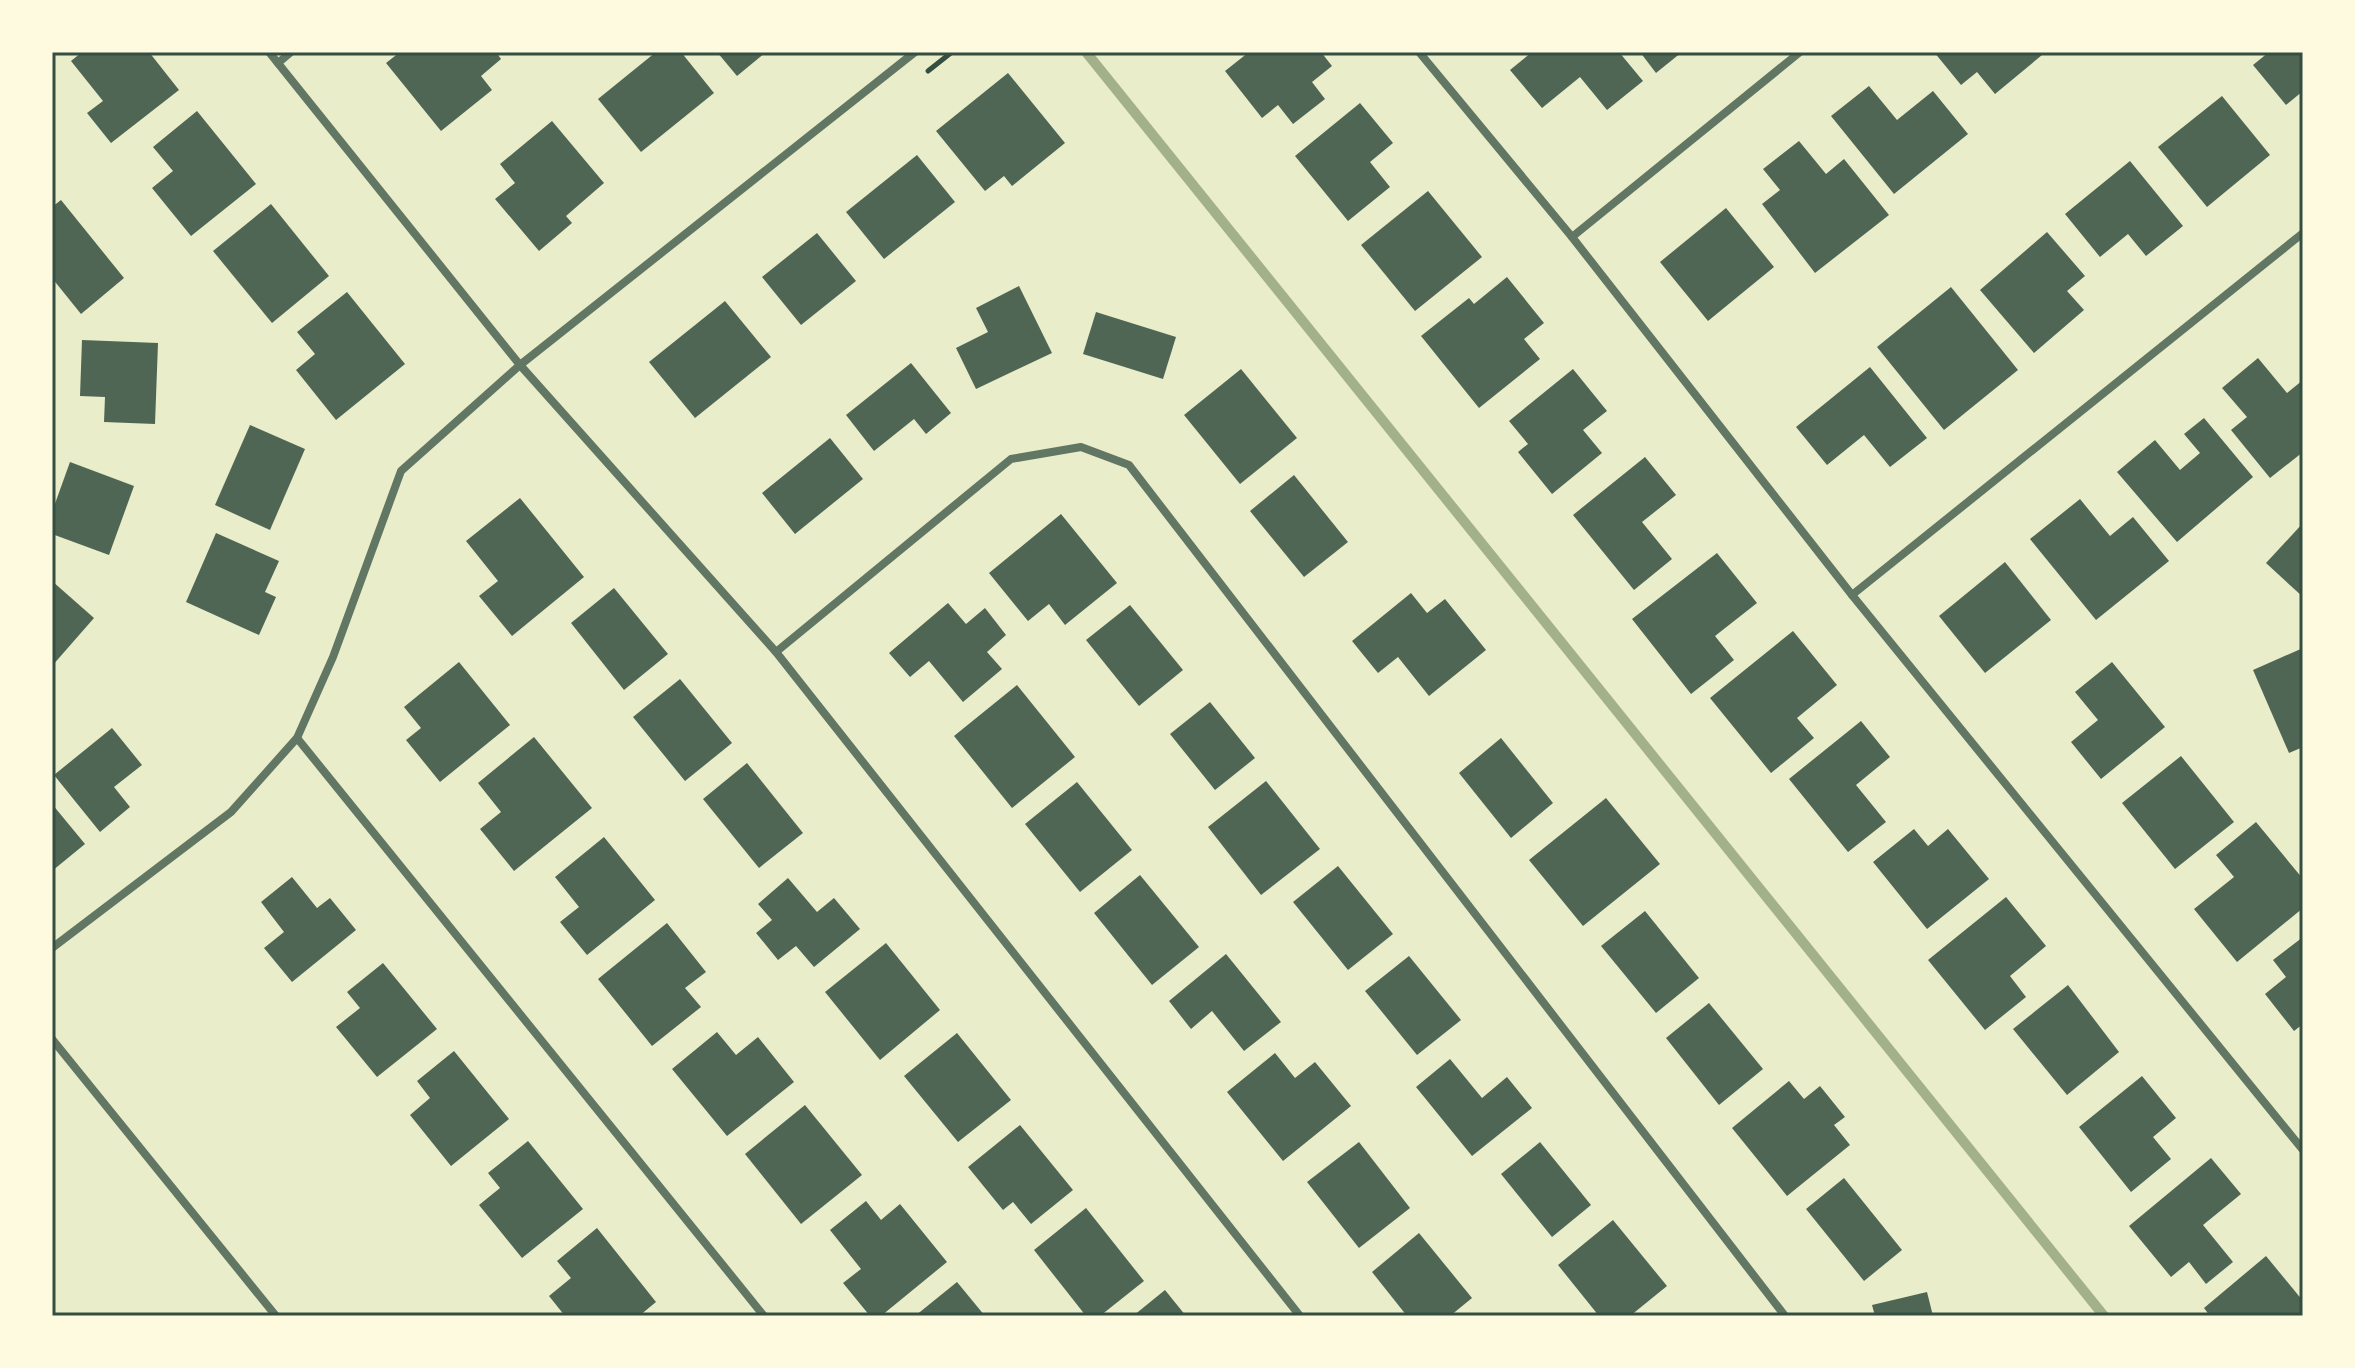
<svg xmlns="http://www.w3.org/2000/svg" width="2355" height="1368" font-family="Cabin,sans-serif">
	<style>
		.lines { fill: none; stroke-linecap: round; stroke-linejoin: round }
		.stream { stroke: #a3b18a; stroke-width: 10 }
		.building { fill: #4f6655 }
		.path { stroke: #344e41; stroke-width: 5 }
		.minor { stroke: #617663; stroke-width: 8 }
		.neatline { fill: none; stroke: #344e41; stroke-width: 3 }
	</style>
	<rect width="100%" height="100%" fill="#e9edc9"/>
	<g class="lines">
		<!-- stream -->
		<path class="stream" d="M1086 52 2104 1316"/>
	</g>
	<!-- building -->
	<g class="building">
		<path d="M82 52H149L179 90 111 143 87 113 103 101 71 61Z"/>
		<path d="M400 52H496L501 59 481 76 492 90 441 131 386 63Z"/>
		<path d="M656 52H681L714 93 641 152 598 99Z"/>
		<path d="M717 52H766L737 76Z"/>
		<path d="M1249 52H1321L1332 66 1312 82 1325 99 1293 124 1278 105 1262 118 1225 71Z"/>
		<path d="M1532 52H1619L1643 81 1607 110 1580 77 1542 108 1510 70Z"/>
		<path d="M1640 52H1682L1656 73Z"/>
		<path d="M1934 52H2040L2042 55 1995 94 1977 72 1961 85Z"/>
		<path d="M2269 52H2303V91L2286 105 2253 65Z"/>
		<path d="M1008 73 1065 143 1012 186 1004 176 985 191 936 131Z"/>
		<path d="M1869 86 1897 120 1933 91 1968 134 1894 194 1831 116Z"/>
		<path d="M2222 96 2270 155 2207 207 2158 147Z"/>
		<path d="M1360 103 1393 143 1370 162 1390 187 1348 221 1295 156Z"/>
		<path d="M197 111 256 184 191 236 152 188 173 171 153 147Z"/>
		<path d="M552 121 604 183 566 216 572 223 539 251 495 199 515 183 500 164Z"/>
		<path d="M1799 141 1826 174 1844 159 1889 215 1815 273 1762 204 1780 190 1763 169Z"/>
		<path d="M917 155 955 202 884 259 846 212Z"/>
		<path d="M2130 161 2183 226 2146 256 2128 234 2100 257 2065 214Z"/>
		<path d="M1428 191 1482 257 1415 311 1361 245Z"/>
		<path d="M61 200 124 278 81 314 52 278V207Z"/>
		<path d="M271 204 329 276 272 323 213 251Z"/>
		<path d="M1726 208 1774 267 1708 321 1660 262Z"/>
		<path d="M2047 232 2085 276 2067 291 2084 310 2034 353 1980 290Z"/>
		<path d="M817 233 856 281 801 325 762 277Z"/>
		<path d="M1507 277 1544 323 1524 339 1540 359 1479 408 1421 336 1469 298 1474 304Z"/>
		<path d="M1019 286 1052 353 976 389 956 348 988 332 976 308Z"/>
		<path d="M1951 287 2018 370 1944 430 1877 347Z"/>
		<path d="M347 292 405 364 336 420 296 370 315 354 297 332Z"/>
		<path d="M725 301 771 357 695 418 649 362Z"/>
		<path d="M1096 312 1176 337 1163 379 1083 354Z"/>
		<path d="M82 340 158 343 155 424 104 422 105 397 80 396Z"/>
		<path d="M2258 358 2287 393 2303 380V452L2270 478 2231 430 2247 417 2222 388Z"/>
		<path d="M911 363 951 413 926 434 914 419 874 451 846 415Z"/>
		<path d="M1870 367 1927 438 1890 467 1864 435 1827 465 1796 427Z"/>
		<path d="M1241 369 1297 438 1240 484 1184 415Z"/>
		<path d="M1573 369 1607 411 1583 430 1602 453 1552 494 1518 452 1528 444 1509 421Z"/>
		<path d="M2204 418 2253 477 2177 542 2117 472 2155 440 2180 470 2200 453 2184 434Z"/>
		<path d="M250 425 305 449 270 530 215 505Z"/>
		<path d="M830 438 863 479 795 534 762 493Z"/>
		<path d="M1645 457 1676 495 1642 522 1672 559 1634 590 1573 515Z"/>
		<path d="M70 462 134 486 109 555 52 534V512Z"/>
		<path d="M1294 475 1348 542 1304 577 1250 511Z"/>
		<path d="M520 498 584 577 512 636 479 596 498 581 466 541Z"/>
		<path d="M2080 499 2110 536 2133 517 2169 561 2096 620 2030 539Z"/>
		<path d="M1061 514 1117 583 1065 625 1049 604 1028 621 989 573Z"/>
		<path d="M2303 523V597L2266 563Z"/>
		<path d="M216 533 279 561 265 592 276 597 259 635 186 602Z"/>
		<path d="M1717 553 1757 603 1715 636 1734 660 1691 694 1632 619Z"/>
		<path d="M2005 562 2051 620 1985 673 1939 616Z"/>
		<path d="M52 581 94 618 52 666Z"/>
		<path d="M614 588 668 654 624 690 571 623Z"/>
		<path d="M1411 593 1427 613 1445 599 1486 650 1429 696 1398 657 1378 673 1352 641Z"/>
		<path d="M948 603 966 624 985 608 1006 635 987 652 1002 669 963 702 929 661 910 677 889 653Z"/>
		<path d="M1130 605 1183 670 1139 706 1086 640Z"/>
		<path d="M1793 631 1837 685 1797 718 1814 738 1771 773 1710 698Z"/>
		<path d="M2303 648V747L2289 753 2253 670Z"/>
		<path d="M459 662 510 725 440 782 406 740 421 728 404 707Z"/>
		<path d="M2112 662 2165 727 2101 779 2071 742 2098 720 2075 692Z"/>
		<path d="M680 679 732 743 685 781 633 717Z"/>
		<path d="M1017 685 1075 757 1012 808 954 736Z"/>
		<path d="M1210 702 1255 758 1215 790 1170 734Z"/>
		<path d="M1861 721 1890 757 1856 785 1886 822 1848 852 1789 779Z"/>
		<path d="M112 728 142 765 114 787 130 807 100 832 54 775Z"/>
		<path d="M534 737 592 808 514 871 480 829 501 812 478 783Z"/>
		<path d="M1501 738 1553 803 1511 838 1459 773Z"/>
		<path d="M2181 756 2234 822 2175 869 2122 803Z"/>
		<path d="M747 763 803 833 759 868 703 799Z"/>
		<path d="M1266 781 1320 849 1261 895 1208 827Z"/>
		<path d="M1077 782 1132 850 1080 892 1025 824Z"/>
		<path d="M1606 798 1660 864 1583 926 1529 860Z"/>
		<path d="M52 804 85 844 52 871Z"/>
		<path d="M2256 822 2303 879V908L2237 962 2194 909 2234 877 2216 855Z"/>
		<path d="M1914 829 1928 846 1948 829 1989 879 1927 929 1873 862Z"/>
		<path d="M604 837 655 900 587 955 560 922 579 907 555 877Z"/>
		<path d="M1338 866 1393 934 1348 970 1293 902Z"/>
		<path d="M1140 875 1199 947 1152 985 1094 913Z"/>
		<path d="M292 877 317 908 330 898 356 930 292 982 264 948 284 932 261 902Z"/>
		<path d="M788 878 817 912 834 898 860 929 814 967 796 946 778 960 756 933 772 920 758 904Z"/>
		<path d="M2006 897 2046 946 2010 976 2026 997 1985 1030 1928 960Z"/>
		<path d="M1645 911 1699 978 1656 1013 1601 946Z"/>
		<path d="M667 923 706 972 685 988 701 1007 652 1046 598 979Z"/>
		<path d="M2303 937V1024L2294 1031 2265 994 2286 977 2273 960Z"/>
		<path d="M886 943 940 1010 880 1060 825 992Z"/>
		<path d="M1226 954 1281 1022 1244 1051 1212 1011 1191 1029 1169 1001Z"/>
		<path d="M1409 956 1461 1020 1417 1055 1365 991Z"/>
		<path d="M383 963 437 1029 377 1077 336 1027 360 1008 347 992Z"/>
		<path d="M2068 985 2119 1052 2067 1095 2013 1029Z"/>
		<path d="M1709 1003 1763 1069 1719 1105 1666 1038Z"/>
		<path d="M717 1032 736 1055 758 1037 794 1082 727 1136 672 1069Z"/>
		<path d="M957 1033 1011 1100 958 1142 904 1076Z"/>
		<path d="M454 1051 509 1119 451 1166 410 1115 430 1098 417 1081Z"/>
		<path d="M1275 1053 1295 1078 1315 1062 1351 1106 1283 1161 1227 1092Z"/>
		<path d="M1450 1059 1482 1098 1507 1077 1532 1108 1472 1156 1416 1087Z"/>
		<path d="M2142 1076 2176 1118 2153 1137 2171 1159 2131 1192 2079 1127Z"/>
		<path d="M1789 1081 1804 1099 1820 1086 1845 1117 1834 1125 1850 1145 1787 1196 1732 1128Z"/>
		<path d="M805 1105 862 1175 801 1224 745 1154Z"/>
		<path d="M1020 1125 1073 1190 1031 1224 1013 1202 1003 1210 968 1167Z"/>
		<path d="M528 1141 583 1209 522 1258 479 1205 500 1188 488 1173Z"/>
		<path d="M1359 1142 1410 1208 1359 1248 1307 1182Z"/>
		<path d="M1540 1142 1591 1205 1552 1237 1501 1174Z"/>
		<path d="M2211 1158 2241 1194 2203 1225 2233 1262 2206 1284 2189 1262 2171 1277 2129 1226Z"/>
		<path d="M1844 1178 1902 1250 1864 1281 1806 1209Z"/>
		<path d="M866 1201 881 1220 900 1204 947 1262 881 1316H870L843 1283 861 1269 830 1230Z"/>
		<path d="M1086 1208 1144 1281 1100 1316H1086L1034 1250Z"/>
		<path d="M1613 1220 1667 1286 1630 1316H1599L1558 1265Z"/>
		<path d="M597 1228 656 1302 639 1316H565L549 1296 571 1278 557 1261Z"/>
		<path d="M1419 1233 1472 1298 1450 1316H1407L1372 1272Z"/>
		<path d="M2266 1256 2303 1301V1316H2210L2204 1308Z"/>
		<path d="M957 1282 985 1316H915Z"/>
		<path d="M1165 1290 1186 1316H1133Z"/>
		<path d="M1927 1292 1933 1316H1875L1872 1305Z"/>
	</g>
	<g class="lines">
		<!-- path -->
		<path class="path" d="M928 71 952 52"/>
		<!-- minor -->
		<g class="minor">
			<path d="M269 52 520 365 776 652 1300 1316"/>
			<path d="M1419 52 1572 237 1852 595 2303 1150"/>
			<path d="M278 63 291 52"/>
			<path d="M1572 237 1800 52"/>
			<path d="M1852 595 2303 233"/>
			<path d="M776 652 1011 459 1081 447 1129 465 1785 1316"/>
			<path d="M297 738 764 1316"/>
			<path d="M52 948 231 812 297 738 333 657 401 471 520 365 915 52"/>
			<path d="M52 1039 276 1316"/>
		</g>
	</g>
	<!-- border -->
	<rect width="2355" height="1368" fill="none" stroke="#fefae0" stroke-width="108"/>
	<rect x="54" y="54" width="2247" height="1260" class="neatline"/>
</svg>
